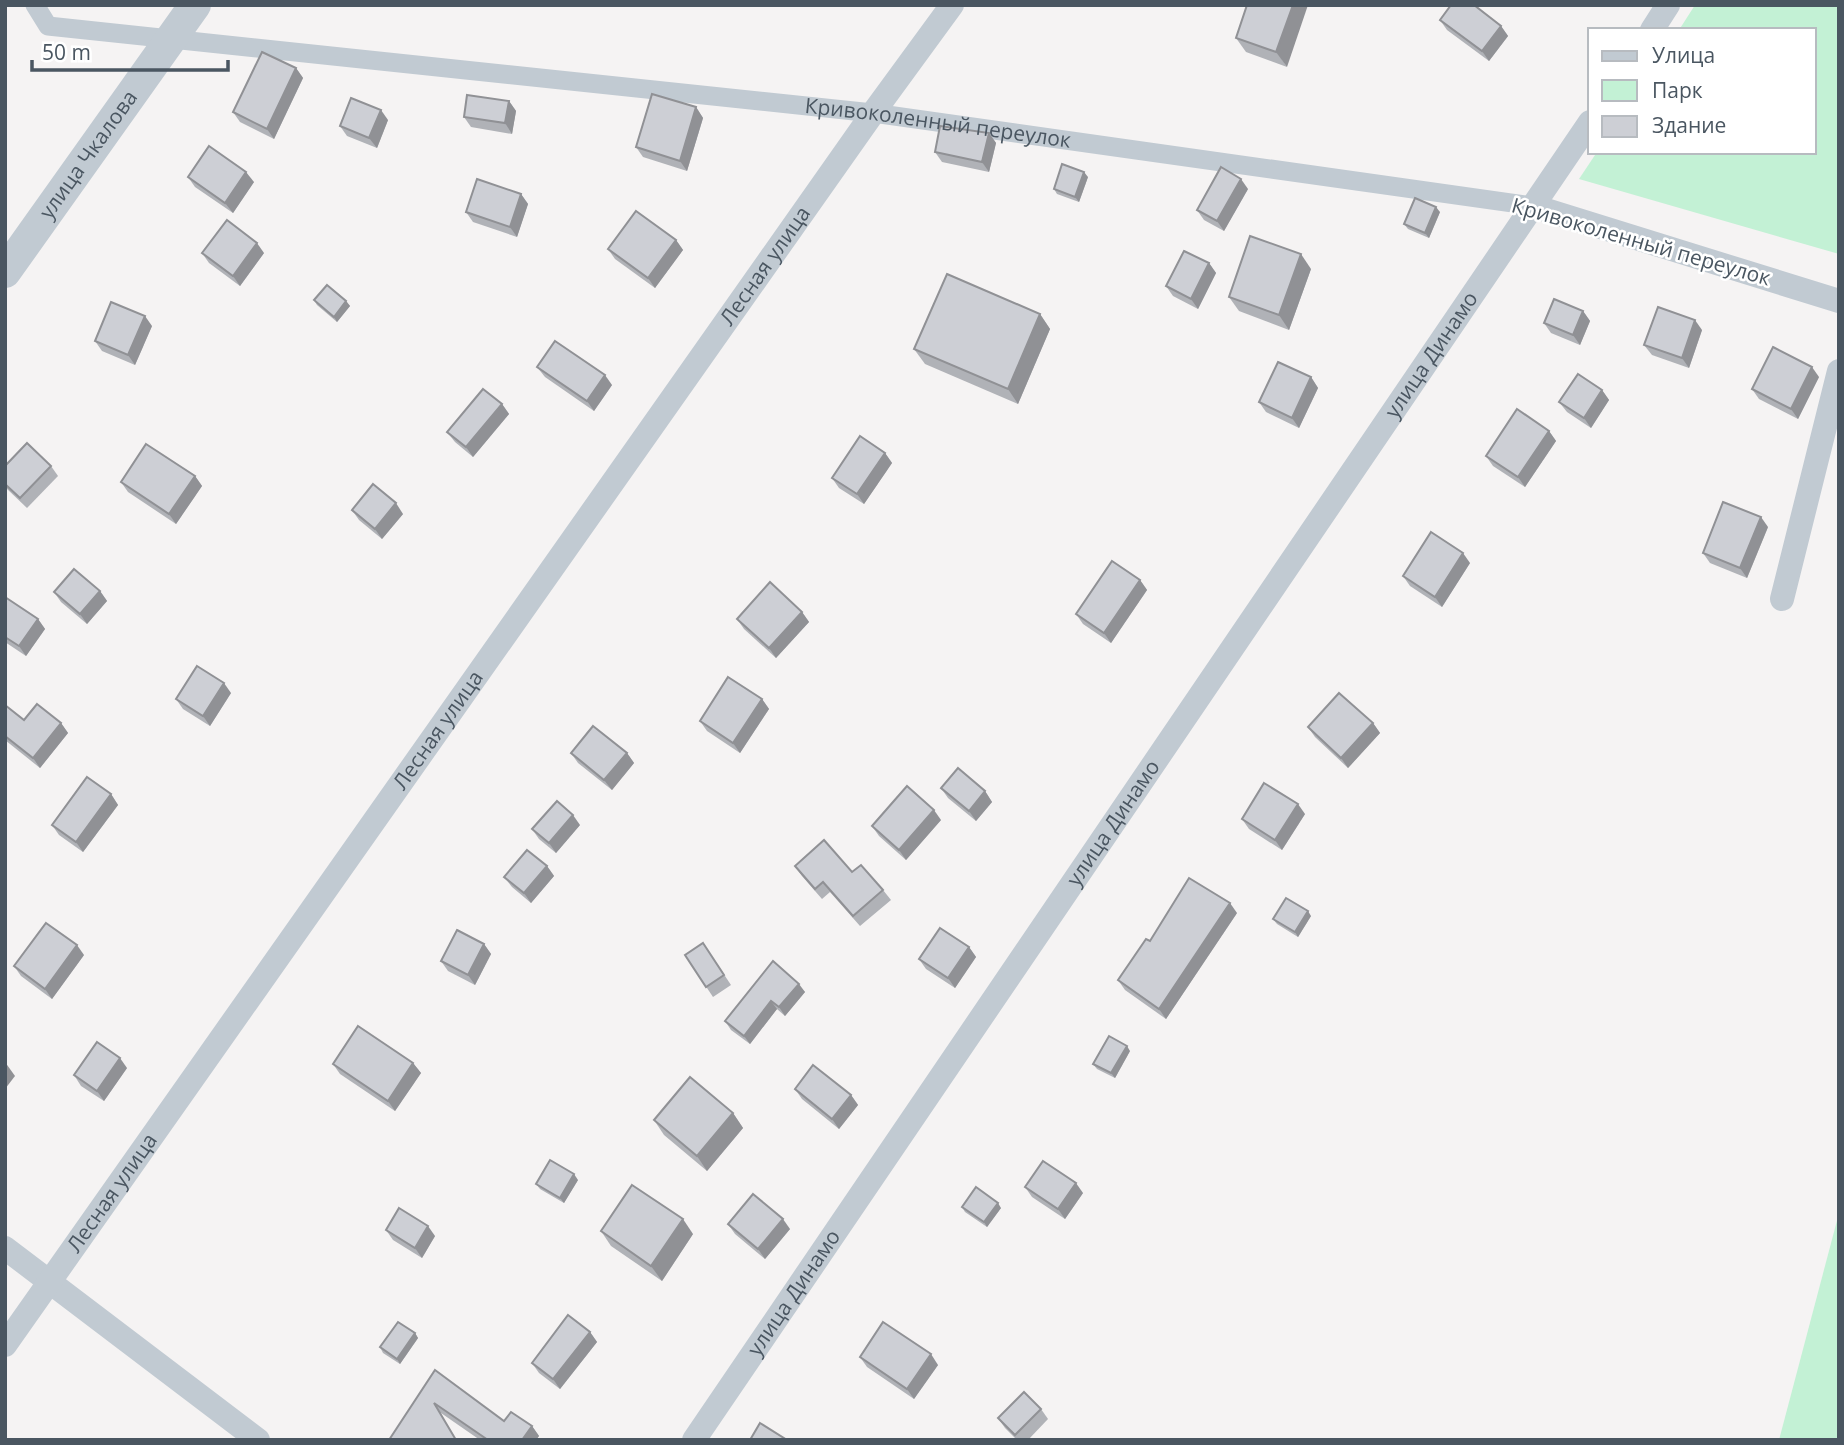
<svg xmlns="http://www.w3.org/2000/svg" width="1844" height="1445" font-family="'Open Sans',sans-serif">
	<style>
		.green { fill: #c3f1d5 }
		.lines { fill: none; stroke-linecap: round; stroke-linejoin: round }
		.pedestrian { stroke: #c1cad2; stroke-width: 19 }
		.minor { stroke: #c1cad2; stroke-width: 24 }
		.tertiary { stroke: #c1cad2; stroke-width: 32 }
		.wall { fill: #b0b2b7 }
		.shaded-wall { fill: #909195 }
		.building { fill: #cdcfd5; stroke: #909195; stroke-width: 2 }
		.labels { text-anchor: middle; stroke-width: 5; stroke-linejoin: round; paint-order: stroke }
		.street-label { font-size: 21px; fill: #4a5661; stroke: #fff }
	</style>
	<rect width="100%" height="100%" fill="#f5f3f3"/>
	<!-- green -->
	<g class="green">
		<path d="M1695 5H1839V254L1579 179 1597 152H1814V30H1679Z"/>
		<path d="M1839 1213V1440H1779Z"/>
	</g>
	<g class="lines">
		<!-- pedestrian -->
		<path class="pedestrian" id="s1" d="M35 5 48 26 873 113 1533 206"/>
		<!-- minor -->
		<g class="minor">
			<path d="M1652 30 1668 5"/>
			<path d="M1533 206 1839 301"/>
			<path d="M1782 599 1839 371"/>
			<path d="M5 1248 258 1440"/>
			<path id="s2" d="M5 1345 873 113 952 5"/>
			<path id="s3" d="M694 1440 1590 122"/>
		</g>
		<!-- tertiary -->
		<path class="tertiary" id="s4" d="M5 272 195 5"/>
	</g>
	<!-- wall -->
	<g class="wall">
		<path d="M1247 5 1287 67 1246 52 1236 38Z"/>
		<path d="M1440 20 1501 26 1508 36 1489 61 1447 30Z"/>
		<path d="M296 68 303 78 274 139 240 122 233 112Z"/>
		<path d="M509 101 516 111 512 134 471 127 464 117Z"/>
		<path d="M696 107 703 118 687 171 643 157 636 147Z"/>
		<path d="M388 120 377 148 347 136 340 126Z"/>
		<path d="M989 133 996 143 989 172 942 162 935 152Z"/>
		<path d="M188 177 254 182 233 213 195 187Z"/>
		<path d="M1088 177 1079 202 1057 194 1054 189Z"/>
		<path d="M1248 189 1224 231 1204 220 1197 210Z"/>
		<path d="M521 194 528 204 517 237 473 222 466 212Z"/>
		<path d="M1440 212 1429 238 1408 229 1404 224Z"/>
		<path d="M676 240 683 250 655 288 615 259 608 249Z"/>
		<path d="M202 253H264L240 286 209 263Z"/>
		<path d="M1209 263 1216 273 1198 309 1173 296 1166 286Z"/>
		<path d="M1311 269 1289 330 1239 311 1229 297Z"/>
		<path d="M314 300 346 301 350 306 337 322 317 305Z"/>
		<path d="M1583 311 1590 321 1580 345 1551 333 1544 323Z"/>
		<path d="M1040 314 1050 329 1018 404 925 364 914 349Z"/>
		<path d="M152 326 135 365 102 351 95 341Z"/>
		<path d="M1702 330 1689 368 1652 355 1644 345Z"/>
		<path d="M537 367 612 385 594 411 545 377Z"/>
		<path d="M1311 377 1318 388 1299 428 1266 412 1259 402Z"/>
		<path d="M1819 377 1798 419 1759 399 1752 389Z"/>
		<path d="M1602 390 1609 400 1591 428 1567 412 1559 402Z"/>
		<path d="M502 404 509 414 473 457 455 442 447 432Z"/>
		<path d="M1549 431 1556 441 1525 487 1493 466 1486 456Z"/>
		<path d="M885 453 892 463 864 504 839 488 832 478Z"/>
		<path d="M5 466H51L58 476 27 508 5 487Z"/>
		<path d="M195 476 202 486 176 524 128 492 121 482Z"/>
		<path d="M352 510 403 514 382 539 359 520Z"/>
		<path d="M1768 527 1747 578 1710 563 1703 553Z"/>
		<path d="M1470 563 1442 607 1410 586 1403 576Z"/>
		<path d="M1140 580 1147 590 1111 643 1083 624 1076 614Z"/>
		<path d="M100 591 107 601 87 624 61 602 54 592Z"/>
		<path d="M5 597 38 619 45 629 26 656 5 642Z"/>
		<path d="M802 612 809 622 776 658 744 629 737 619Z"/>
		<path d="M231 693 210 726 183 709 176 699Z"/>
		<path d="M762 699 769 709 740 753 707 731 700 721Z"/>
		<path d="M5 705 24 720 61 723 68 733 40 768 5 740Z"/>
		<path d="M1373 723 1380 733 1348 768 1315 737 1308 727Z"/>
		<path d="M571 753H627L634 763 612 790 578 763Z"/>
		<path d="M941 788 985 791 992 802 976 821 948 798Z"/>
		<path d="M111 794 118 805 83 852 59 835 52 825Z"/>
		<path d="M1305 814 1282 850 1249 829 1242 819Z"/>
		<path d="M941 820 906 860 879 836 872 826Z"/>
		<path d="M580 825 556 853 539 839 532 829Z"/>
		<path d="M547 866 554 876 531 903 512 887 504 877Z"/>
		<path d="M795 866 852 872 883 890 891 900 860 926 830 892 822 899 802 876Z"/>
		<path d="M1237 913 1166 1019 1125 990 1118 980 1150 941Z"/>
		<path d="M1311 916 1298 937 1277 924 1273 919Z"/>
		<path d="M703 943 731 985 713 997 685 955Z"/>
		<path d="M484 944 491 954 475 985 448 971 441 961Z"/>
		<path d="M969 947 976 957 955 988 926 969 919 959Z"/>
		<path d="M84 955 52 999 21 976 14 966Z"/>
		<path d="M773 961 805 992 785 1016 777 1009 750 1044 731 1030 725 1021Z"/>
		<path d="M1130 1051 1115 1078 1097 1069 1093 1064Z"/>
		<path d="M413 1063 421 1073 395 1111 340 1074 333 1064Z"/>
		<path d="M127 1068 104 1101 81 1086 74 1075Z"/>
		<path d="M795 1089 851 1095 858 1105 839 1129 802 1099Z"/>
		<path d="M733 1113 743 1128 707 1171 664 1135 654 1120Z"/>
		<path d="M578 1180 564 1203 540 1189 536 1184Z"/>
		<path d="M1025 1187 1083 1193 1065 1219 1032 1197Z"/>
		<path d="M962 1207 1001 1208 987 1227 965 1212Z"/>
		<path d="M728 1224 790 1229 765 1259 735 1234Z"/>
		<path d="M386 1230 435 1236 422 1258 393 1240Z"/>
		<path d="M601 1231 693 1234 662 1281 611 1246Z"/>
		<path d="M590 1332 597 1342 560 1389 539 1373 532 1363Z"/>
		<path d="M415 1333 418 1338 400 1364 383 1353 380 1347Z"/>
		<path d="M860 1357 938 1365 914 1399 867 1367Z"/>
		<path d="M435 1370 504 1421 532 1426 539 1436 536 1440H480L441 1413 389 1440Z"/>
		<path d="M1041 1409 1048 1419 1028 1440H1017L1005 1428 998 1418Z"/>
	</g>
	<!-- shaded-wall -->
	<g class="shaded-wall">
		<path d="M1293 5H1308L1287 67 1276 52Z"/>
		<path d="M1501 26 1508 36 1489 61 1482 51Z"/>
		<path d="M296 68 303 78 274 139 267 129Z"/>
		<path d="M509 101 516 111 512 134 505 123Z"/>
		<path d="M696 107 703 118 687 171 680 161Z"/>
		<path d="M381 110 388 120 377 148 369 138Z"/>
		<path d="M989 133 996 143 989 172 982 162Z"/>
		<path d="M246 172 254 182 233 213 225 203Z"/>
		<path d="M1084 172 1088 177 1079 202 1075 197Z"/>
		<path d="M1241 179 1248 189 1224 231 1217 221Z"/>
		<path d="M521 194 528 204 517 237 510 227Z"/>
		<path d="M1436 207 1440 212 1429 238 1425 233Z"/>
		<path d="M676 240 683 250 655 288 648 278Z"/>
		<path d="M257 243 264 253 240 286 233 276Z"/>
		<path d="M1301 254 1311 269 1289 330 1279 315Z"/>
		<path d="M1209 263 1216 273 1198 309 1191 299Z"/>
		<path d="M346 301 350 306 337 322 334 317Z"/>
		<path d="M1583 311 1590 321 1580 345 1573 335Z"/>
		<path d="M1040 314 1050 329 1018 404 1008 389Z"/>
		<path d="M145 316 152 326 135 365 128 355Z"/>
		<path d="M1695 320 1702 330 1689 368 1682 358Z"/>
		<path d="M1812 367 1819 377 1798 419 1791 409Z"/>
		<path d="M605 375 612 385 594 411 587 401Z"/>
		<path d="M1311 377 1318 388 1299 428 1292 418Z"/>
		<path d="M1602 390 1609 400 1591 428 1584 418Z"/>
		<path d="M502 404 509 414 473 457 466 447Z"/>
		<path d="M1549 431 1556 441 1525 487 1518 477Z"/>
		<path d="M885 453 892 463 864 504 857 494Z"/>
		<path d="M195 476 202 486 176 524 169 514Z"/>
		<path d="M396 503 403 514 382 539 375 529Z"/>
		<path d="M1761 517 1768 527 1747 578 1740 568Z"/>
		<path d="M1463 553 1470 563 1442 607 1435 597Z"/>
		<path d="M1140 580 1147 590 1111 643 1104 633Z"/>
		<path d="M100 591 107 601 87 624 80 614Z"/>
		<path d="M802 612 809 622 776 658 769 648Z"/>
		<path d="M38 619 45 629 26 656 19 646Z"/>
		<path d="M224 683 231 693 210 726 203 716Z"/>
		<path d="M762 699 769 709 740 753 733 743Z"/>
		<path d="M61 723 68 733 40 768 33 758Z"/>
		<path d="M1373 723 1380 733 1348 768 1341 758Z"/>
		<path d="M627 753 634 763 612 790 604 780Z"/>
		<path d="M985 791 992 802 976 821 969 811Z"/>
		<path d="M111 794 118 805 83 852 76 842Z"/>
		<path d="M1298 804 1305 814 1282 850 1275 840Z"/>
		<path d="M934 810 941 820 906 860 899 850Z"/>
		<path d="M573 815 580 825 556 853 549 843Z"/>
		<path d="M547 866 554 876 531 903 524 893Z"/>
		<path d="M1230 903 1237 913 1166 1019 1159 1009Z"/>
		<path d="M1308 911 1311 916 1298 937 1295 932Z"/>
		<path d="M484 944 491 954 475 985 468 975Z"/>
		<path d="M77 945 84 955 52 999 45 989Z"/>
		<path d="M969 947 976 957 955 988 948 978Z"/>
		<path d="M799 984 805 992 785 1016 779 1007Z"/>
		<path d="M771 1001 777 1009 750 1044 744 1036Z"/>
		<path d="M1127 1046 1130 1051 1115 1078 1111 1073Z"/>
		<path d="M120 1058 127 1068 104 1101 97 1091Z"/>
		<path d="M5 1062 15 1076 5 1089Z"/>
		<path d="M413 1063 421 1073 395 1111 388 1101Z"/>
		<path d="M851 1095 858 1105 839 1129 832 1119Z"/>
		<path d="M733 1113 743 1128 707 1171 697 1156Z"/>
		<path d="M574 1174 578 1180 564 1203 560 1198Z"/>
		<path d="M1076 1183 1083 1193 1065 1219 1058 1209Z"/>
		<path d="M998 1203 1001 1208 987 1227 984 1222Z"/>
		<path d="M683 1219 693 1234 662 1281 651 1266Z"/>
		<path d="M783 1219 790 1229 765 1259 758 1249Z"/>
		<path d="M428 1226 435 1236 422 1258 415 1248Z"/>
		<path d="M590 1332 597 1342 560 1389 553 1379Z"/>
		<path d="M415 1333 418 1338 400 1364 397 1359Z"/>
		<path d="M931 1354 938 1365 914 1399 907 1389Z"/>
		<path d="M532 1426 539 1436 536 1440H522Z"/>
	</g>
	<!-- building -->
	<g class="building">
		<path d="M1247 5H1293L1276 52 1236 38Z"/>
		<path d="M1451 5H1474L1501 26 1482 51 1440 20Z"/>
		<path d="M262 52 296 68 267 129 233 112Z"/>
		<path d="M652 94 696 107 680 161 636 147Z"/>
		<path d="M467 95 509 101 505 123 464 117Z"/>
		<path d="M351 98 381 110 369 138 340 126Z"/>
		<path d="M940 126 989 133 982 162 935 152Z"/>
		<path d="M209 146 246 172 225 203 188 177Z"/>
		<path d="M1062 164 1084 172 1075 197 1054 189Z"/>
		<path d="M1221 167 1241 179 1217 221 1197 210Z"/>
		<path d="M477 179 521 194 510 227 466 212Z"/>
		<path d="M1415 198 1436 207 1425 233 1404 224Z"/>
		<path d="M636 211 676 240 648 278 608 249Z"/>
		<path d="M227 220 257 243 233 276 202 253Z"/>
		<path d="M1250 236 1301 254 1279 315 1229 297Z"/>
		<path d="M1184 251 1209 263 1191 299 1166 286Z"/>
		<path d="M947 274 1040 314 1008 389 914 349Z"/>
		<path d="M327 285 346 301 334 317 314 300Z"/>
		<path d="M1554 299 1583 311 1573 335 1544 323Z"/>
		<path d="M111 302 145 316 128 355 95 341Z"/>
		<path d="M1658 307 1695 320 1682 358 1644 345Z"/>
		<path d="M555 341 605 375 587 401 537 367Z"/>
		<path d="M1773 347 1812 367 1791 409 1752 389Z"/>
		<path d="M1278 362 1311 377 1292 418 1259 402Z"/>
		<path d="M1578 374 1602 390 1584 418 1559 402Z"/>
		<path d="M483 389 502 404 466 447 447 432Z"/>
		<path d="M1517 409 1549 431 1518 477 1486 456Z"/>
		<path d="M860 436 885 453 857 494 832 478Z"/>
		<path d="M27 443 51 466 20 498 5 484V466Z"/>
		<path d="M146 444 195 476 169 514 121 482Z"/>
		<path d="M373 484 396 503 375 529 352 510Z"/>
		<path d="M1723 502 1761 517 1740 568 1703 553Z"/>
		<path d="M1431 532 1463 553 1435 597 1403 576Z"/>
		<path d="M1112 561 1140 580 1104 633 1076 614Z"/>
		<path d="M74 569 100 591 80 614 54 592Z"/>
		<path d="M770 582 802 612 769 648 737 619Z"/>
		<path d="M5 597 38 619 19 646 5 637Z"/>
		<path d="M197 666 224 683 203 716 176 699Z"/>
		<path d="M728 677 762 699 733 743 700 721Z"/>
		<path d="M1339 693 1373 723 1341 758 1308 727Z"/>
		<path d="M37 704 61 723 33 758 5 736V705L24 720Z"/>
		<path d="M593 726 627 753 604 780 571 753Z"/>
		<path d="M958 768 985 791 969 811 941 788Z"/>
		<path d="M87 777 111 794 76 842 52 825Z"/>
		<path d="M1264 783 1298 804 1275 840 1242 819Z"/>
		<path d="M907 786 934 810 899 850 872 826Z"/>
		<path d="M557 801 573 815 549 843 532 829Z"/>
		<path d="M824 840 852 872 861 865 883 890 853 916 823 882 815 889 795 866Z"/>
		<path d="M527 850 547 866 524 893 504 877Z"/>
		<path d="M1189 878 1230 903 1159 1009 1118 980 1146 939 1150 941Z"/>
		<path d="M1286 898 1308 911 1295 932 1273 919Z"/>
		<path d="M46 923 77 945 45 989 14 966Z"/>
		<path d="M940 928 969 947 948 978 919 959Z"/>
		<path d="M457 930 484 944 468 975 441 961Z"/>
		<path d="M703 943 724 975 706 987 685 955Z"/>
		<path d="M773 961 799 984 779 1007 771 1001 744 1036 725 1021Z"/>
		<path d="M358 1026 413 1063 388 1101 333 1064Z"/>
		<path d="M1109 1036 1127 1046 1111 1073 1093 1064Z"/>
		<path d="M97 1042 120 1058 97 1091 74 1075Z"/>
		<path d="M813 1065 851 1095 832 1119 795 1089Z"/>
		<path d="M690 1077 733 1113 697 1156 654 1120Z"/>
		<path d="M550 1160 574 1174 560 1198 536 1184Z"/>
		<path d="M1043 1161 1076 1183 1058 1209 1025 1187Z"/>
		<path d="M632 1185 683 1219 651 1266 601 1231Z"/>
		<path d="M976 1187 998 1203 984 1222 962 1207Z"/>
		<path d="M753 1194 783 1219 758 1249 728 1224Z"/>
		<path d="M399 1208 428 1226 415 1248 386 1230Z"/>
		<path d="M568 1315 590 1332 553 1379 532 1363Z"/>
		<path d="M398 1322 415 1333 397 1359 380 1347Z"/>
		<path d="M883 1322 931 1354 907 1389 860 1357Z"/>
		<path d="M435 1370 504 1421 511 1412 532 1426 522 1440H488L434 1403 456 1440H389Z"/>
		<path d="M1024 1392 1041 1409 1015 1435 998 1418Z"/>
		<path d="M760 1423 787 1440H750Z"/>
	</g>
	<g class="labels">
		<!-- street labels -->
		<g class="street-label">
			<text dy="7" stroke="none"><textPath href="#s1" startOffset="920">Кривоколенный переулок</textPath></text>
			<text dy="7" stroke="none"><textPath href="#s4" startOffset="144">улица Чкалова</textPath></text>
			<text transform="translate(1641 242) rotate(16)" y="7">Кривоколенный переулок</text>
			<text dy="7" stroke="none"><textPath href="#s2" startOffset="1320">Лесная улица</textPath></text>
			<text dy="7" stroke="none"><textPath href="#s3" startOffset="1312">улица Динамо</textPath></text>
			<text dy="7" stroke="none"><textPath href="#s2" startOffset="752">Лесная улица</textPath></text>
			<text dy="7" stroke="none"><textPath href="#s3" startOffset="746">улица Динамо</textPath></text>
			<text dy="7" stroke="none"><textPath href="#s2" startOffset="186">Лесная улица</textPath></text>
			<text dy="7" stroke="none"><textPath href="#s3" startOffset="178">улица Динамо</textPath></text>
		</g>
	</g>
	<!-- border -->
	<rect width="1844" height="1445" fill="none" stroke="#4a5661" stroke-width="14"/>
	<!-- legend -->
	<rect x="1588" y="28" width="228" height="126" fill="#ffffff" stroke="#b7bbc0" stroke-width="2"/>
	<rect x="1602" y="51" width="35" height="10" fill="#c1cad2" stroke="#b7bbc0" stroke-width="2"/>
	<text x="1652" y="63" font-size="21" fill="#4a5661">Улица</text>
	<rect x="1602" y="80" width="35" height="21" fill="#c3f1d5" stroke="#b7bbc0" stroke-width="2"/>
	<text x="1652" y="98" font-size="21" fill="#4a5661">Парк</text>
	<rect x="1602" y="116" width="35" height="21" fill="#cdcfd5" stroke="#b7bbc0" stroke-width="2"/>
	<text x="1652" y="133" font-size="21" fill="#4a5661">Здание</text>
	<!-- scale -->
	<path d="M32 60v10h196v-10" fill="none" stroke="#4a5661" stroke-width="3.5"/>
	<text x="42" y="60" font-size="21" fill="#4a5661" stroke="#ffffff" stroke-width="5" paint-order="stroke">50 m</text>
</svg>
